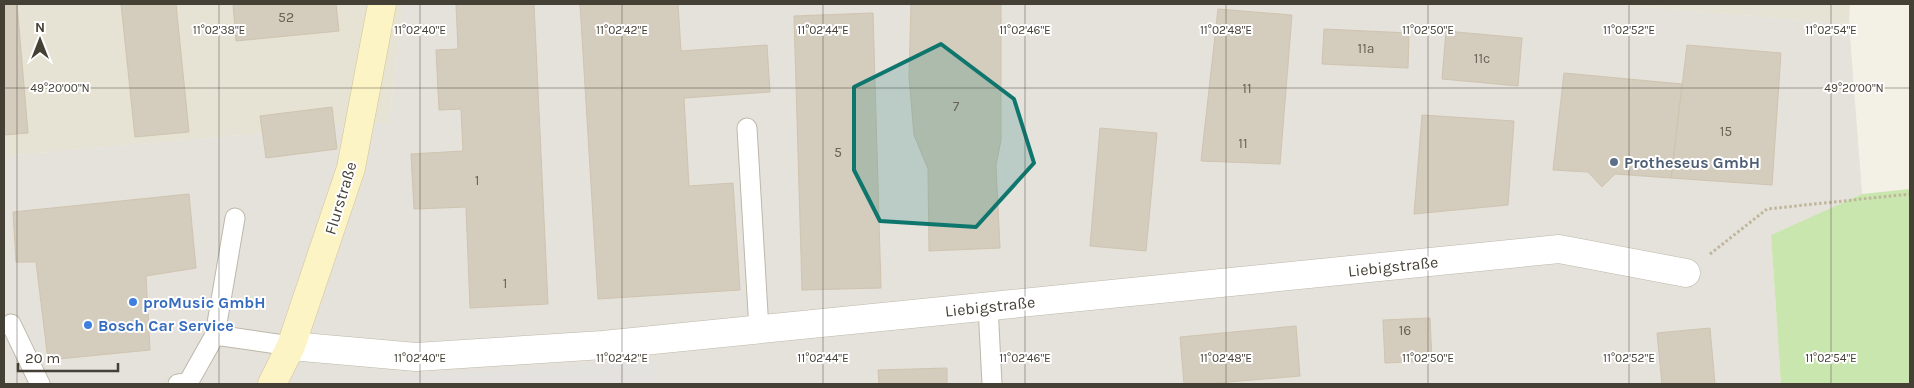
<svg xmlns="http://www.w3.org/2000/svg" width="1914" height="388" font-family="Karla,sans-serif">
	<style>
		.residential { fill: #e6e2d4 }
		.industrial { fill: #e5e1db }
		.green { fill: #cae6af }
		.parking { fill: #e4e2de }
		.building { fill: #d4ccbc; stroke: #cfc4af }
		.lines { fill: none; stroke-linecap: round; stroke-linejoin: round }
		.lane-casing { stroke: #beb8a9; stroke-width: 21 }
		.street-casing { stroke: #beb8a9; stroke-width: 29 }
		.secondary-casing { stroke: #d2c697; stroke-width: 29 }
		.path { stroke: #bfb59a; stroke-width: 3; stroke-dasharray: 2.5 2.5; stroke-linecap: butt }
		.lane { stroke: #fff; stroke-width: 19 }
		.street { stroke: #fff; stroke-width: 28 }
		.secondary { stroke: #fdf4c5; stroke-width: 28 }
		.marked { fill: #0f766e; fill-opacity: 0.2; stroke: #0f766e; stroke-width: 4; stroke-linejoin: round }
		.ticks { fill: none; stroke: #454035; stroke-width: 1; stroke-opacity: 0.45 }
		.service-dot { fill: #5c6f8a; stroke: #fff; stroke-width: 2 }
		.shop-dot { fill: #3f7fe0; stroke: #fff; stroke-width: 2 }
		.labels { text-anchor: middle; stroke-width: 4; stroke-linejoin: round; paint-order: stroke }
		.number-label { font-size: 14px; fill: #696357 }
		.service-label { font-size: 16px; font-weight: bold; fill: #4e5e75; stroke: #fff; text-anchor: start }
		.street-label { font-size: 16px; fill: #454035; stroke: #fff }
		.shop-label { font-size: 16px; font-weight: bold; fill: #366cbe; stroke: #fff; text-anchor: start }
		.ticks-label { font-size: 12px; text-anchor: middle; fill: #454035; stroke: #fff; stroke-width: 4; stroke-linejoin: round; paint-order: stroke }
	</style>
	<rect width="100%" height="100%" fill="#f3f0e6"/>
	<!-- residential -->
	<g class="residential">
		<path d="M4 4H403L389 122 4 156Z"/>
		<path d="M1611 4H1850L1849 24Z"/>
	</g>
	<!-- industrial -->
	<path class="industrial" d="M403 4H1611L1849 24 1862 194 1771 235 1781 384H4V156L389 122Z"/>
	<!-- green -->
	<path class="green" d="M1910 189V384H1781L1771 235 1862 194Z"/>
	<!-- parking -->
	<path class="parking" d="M658 361V384H379V378Z"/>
	<!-- building -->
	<g class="building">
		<path d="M4 4H17L28 133 4 135Z"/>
		<path d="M121 4H176L189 132 135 137Z"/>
		<path d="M233 4H336L339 31 236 41Z"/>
		<path d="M456 4H534L548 304 470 308 466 207 414 209 411 154 463 151 461 109 439 110 436 50 458 49Z"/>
		<path d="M580 4H678L681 51 767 45 770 92 684 98 689 186 733 183 740 290 598 299Z"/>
		<path d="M911 4H1001V140L996 166 1000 248 929 251 928 169 914 135 909 77Z"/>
		<path d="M1218 9 1292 15 1280 164 1201 161Z"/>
		<path d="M873 13 881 288 802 290 794 16Z"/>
		<path d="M1324 29 1409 33 1408 68 1322 64Z"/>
		<path d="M1446 31 1522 38 1518 86 1442 79Z"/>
		<path d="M1687 45 1781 53 1772 185 1671 178Z"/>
		<path d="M1564 73 1682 84 1671 178 1615 174 1602 187 1588 172 1553 170Z"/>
		<path d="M332 107 337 149 266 158 260 116Z"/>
		<path d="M1422 115 1514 121 1508 205 1414 214Z"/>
		<path d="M1100 128 1157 133 1146 251 1090 246Z"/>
		<path d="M189 194 196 268 146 276 150 350 48 360 36 262H16L13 212Z"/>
		<path d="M1430 318 1432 361 1385 363 1383 320Z"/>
		<path d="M1296 326 1300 376 1205 384H1184L1180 337Z"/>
		<path d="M1710 328 1715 384H1662L1657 333Z"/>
		<path d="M947 368V384H879L878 370Z"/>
	</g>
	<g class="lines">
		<defs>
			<g id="lane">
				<path d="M747 128 759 330"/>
				<path d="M988 306 992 384"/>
				<path d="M11 324 40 384"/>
				<path d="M215 335 235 218"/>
				<path d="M178 384 188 383 215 335 291 346"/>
			</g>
			<path id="street" d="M291 346 416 357 603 345 1559 249 1686 273"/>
			<path id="secondary" d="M272 384 291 346 351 168 382 4"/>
		</defs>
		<!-- lane casing -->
		<use href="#lane" class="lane-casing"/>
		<!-- street casing -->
		<use href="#street" class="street-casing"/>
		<!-- secondary casing -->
		<use href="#secondary" class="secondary-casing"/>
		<!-- path -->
		<path class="path" d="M1710 254 1767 209 1910 194"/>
		<!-- lane -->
		<use href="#lane" class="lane"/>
		<!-- street -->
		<use href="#street" class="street"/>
		<!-- secondary -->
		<use href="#secondary" class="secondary"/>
	</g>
	<!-- marked area -->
	<path class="marked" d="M941 44 1014 99 1034 163 976 227 880 221 854 170V87Z"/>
	<!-- ticks -->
	<path class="ticks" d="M17 4V384M219 4V384M420 4V384M622 4V384M823 4V384M1025 4V384M1226 4V384M1428 4V384M1629 4V384M1831 4V384M4 88H1910"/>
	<!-- markers -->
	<circle class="service-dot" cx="1614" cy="162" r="5"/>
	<g class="shop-dot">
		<circle cx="133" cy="302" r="5"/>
		<circle cx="88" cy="325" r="5"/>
	</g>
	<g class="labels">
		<!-- number labels -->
		<g class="number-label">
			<text x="286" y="22">52</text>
			<text x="1366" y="53">11a</text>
			<text x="1482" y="63">11c</text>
			<text x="1247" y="93">11</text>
			<text x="956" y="111">7</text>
			<text x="1726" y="136">15</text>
			<text x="1243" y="148">11</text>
			<text x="838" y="157">5</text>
			<text x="477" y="185">1</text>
			<text x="505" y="288">1</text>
			<text x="1405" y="335">16</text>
		</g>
		<!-- service labels -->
		<g class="service-label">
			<text x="1624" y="168">Protheseus GmbH</text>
		</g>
		<!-- street labels -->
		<g class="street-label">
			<text transform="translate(340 198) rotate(-73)" y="6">Flurstraße</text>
			<text transform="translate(1393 266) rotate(-6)" y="6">Liebigstraße</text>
			<text transform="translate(990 306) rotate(-6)" y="6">Liebigstraße</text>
		</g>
		<!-- shop labels -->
		<g class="shop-label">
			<text x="143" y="308">proMusic GmbH</text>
			<text x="98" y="331">Bosch Car Service</text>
		</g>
	</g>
	<g class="ticks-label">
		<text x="219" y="34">11°02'38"E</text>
		<text x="420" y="34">11°02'40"E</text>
		<text x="622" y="34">11°02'42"E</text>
		<text x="823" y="34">11°02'44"E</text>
		<text x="1025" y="34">11°02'46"E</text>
		<text x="1226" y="34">11°02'48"E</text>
		<text x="1428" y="34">11°02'50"E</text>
		<text x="1629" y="34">11°02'52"E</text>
		<text x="1831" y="34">11°02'54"E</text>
		<text x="60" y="92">49°20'00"N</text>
		<text x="1854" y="92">49°20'00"N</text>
		<text x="420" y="362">11°02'40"E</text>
		<text x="622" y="362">11°02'42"E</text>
		<text x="823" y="362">11°02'44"E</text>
		<text x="1025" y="362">11°02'46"E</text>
		<text x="1226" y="362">11°02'48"E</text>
		<text x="1428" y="362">11°02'50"E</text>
		<text x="1629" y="362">11°02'52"E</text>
		<text x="1831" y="362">11°02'54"E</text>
	</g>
	<!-- border -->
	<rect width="1914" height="388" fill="none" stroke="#454035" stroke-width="10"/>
	<!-- north arrow -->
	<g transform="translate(40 40)" stroke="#ffffff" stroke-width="4" paint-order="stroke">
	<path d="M0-4L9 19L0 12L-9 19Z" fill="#454035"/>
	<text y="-8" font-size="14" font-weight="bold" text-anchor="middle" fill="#454035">N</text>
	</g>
	<!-- scale -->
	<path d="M18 363v8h100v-8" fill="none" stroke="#454035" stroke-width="2.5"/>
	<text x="25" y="363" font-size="15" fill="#454035" stroke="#ffffff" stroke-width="4" paint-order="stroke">20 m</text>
</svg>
